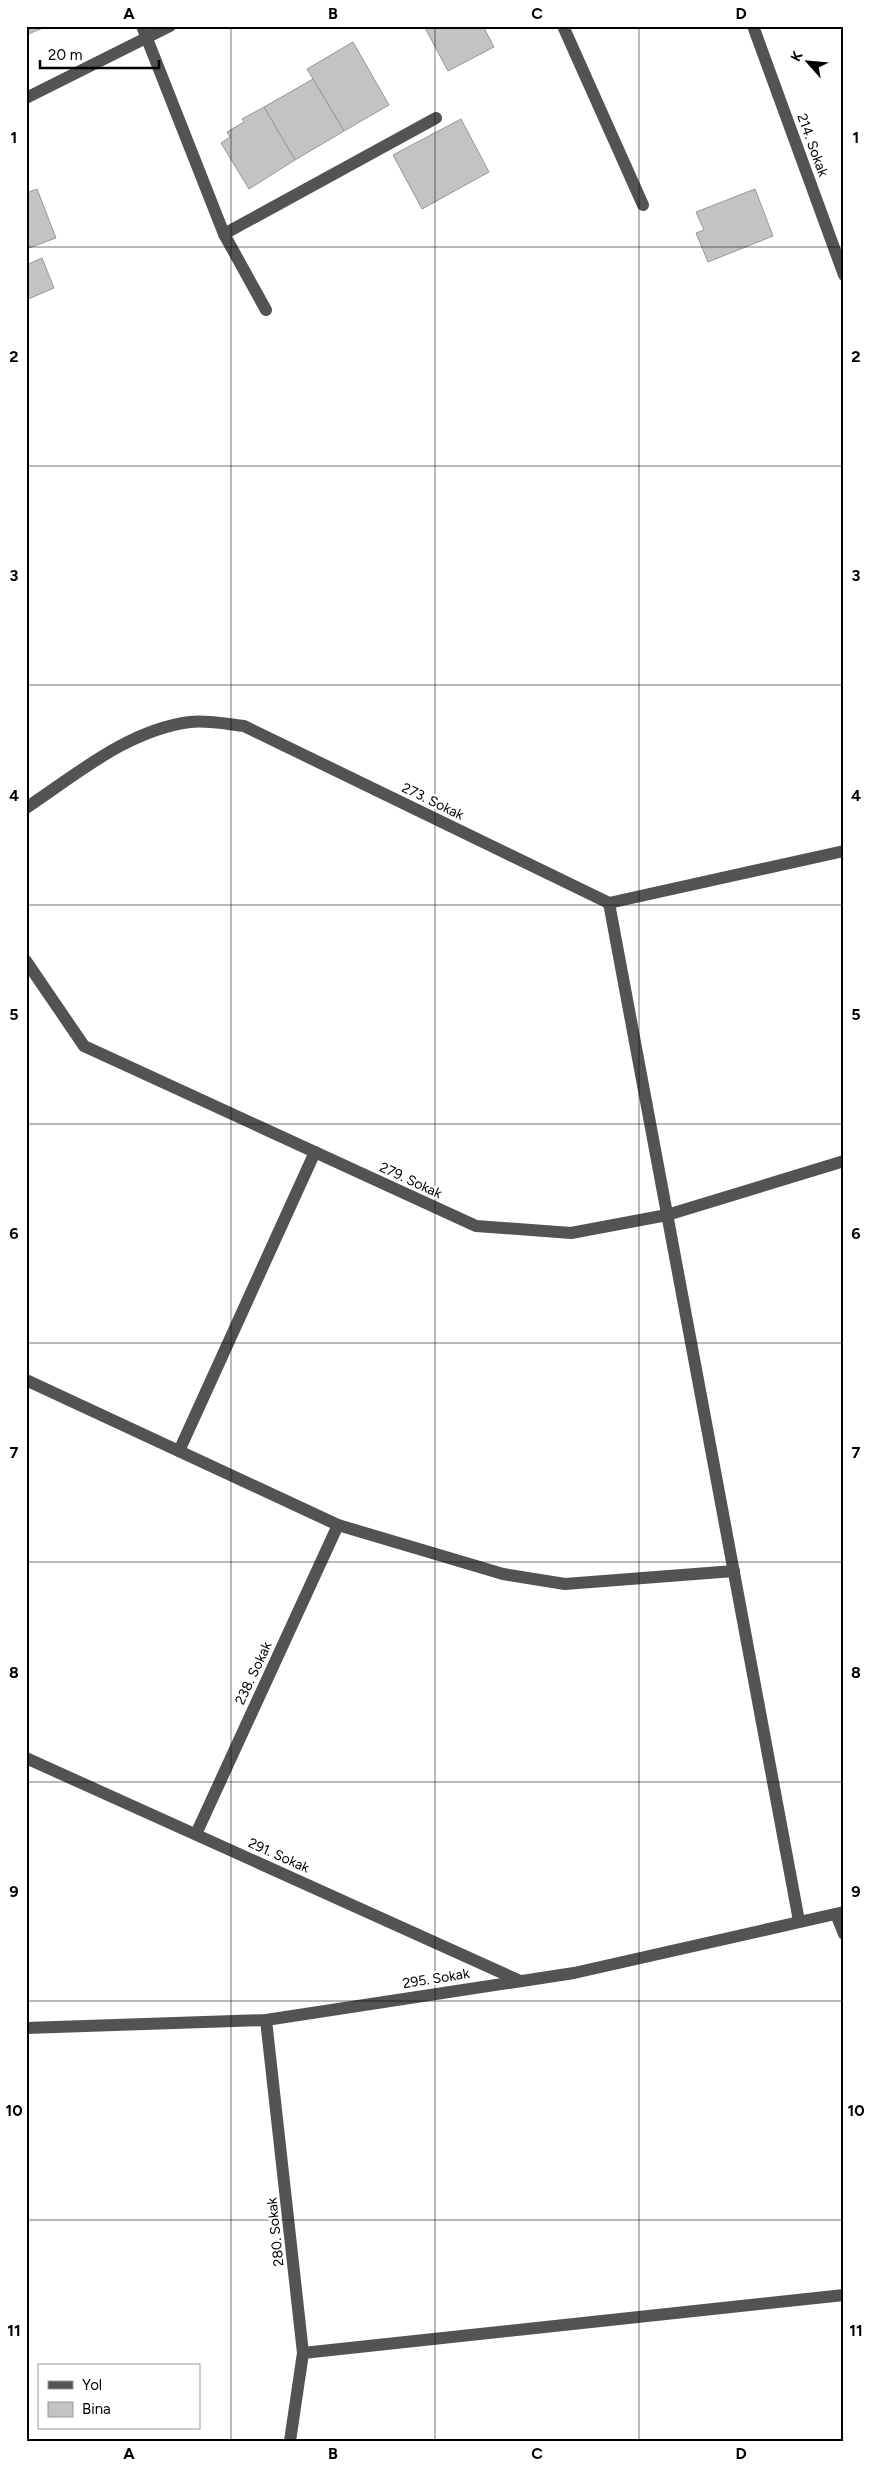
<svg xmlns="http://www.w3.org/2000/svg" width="870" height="2467" font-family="Figtree,sans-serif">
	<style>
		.building { fill: #c3c3c3; stroke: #979797 }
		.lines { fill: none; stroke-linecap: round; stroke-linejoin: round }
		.minor { stroke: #535353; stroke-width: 12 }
		.grid { fill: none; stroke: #000; stroke-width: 1; stroke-opacity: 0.55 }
		.labels { text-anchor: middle; stroke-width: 4.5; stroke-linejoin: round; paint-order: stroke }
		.street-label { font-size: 14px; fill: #000; stroke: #fff }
		.neatline { fill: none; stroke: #000; stroke-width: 2 }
		.grid-label { font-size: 16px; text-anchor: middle; font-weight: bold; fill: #000 }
	</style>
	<rect width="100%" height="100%" fill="#fff"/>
	<!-- building -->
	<g class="building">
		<path d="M26 26H48L26 35Z"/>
		<path d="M424 26H483L494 47 448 71Z"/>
		<path d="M353 42 389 105 344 131 307 69Z"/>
		<path d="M313 79 344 131 295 160 264 107Z"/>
		<path d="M264 107 295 160 249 189 221 143 230 137 227 132 244 122 242 119Z"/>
		<path d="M461 119 489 172 422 209 393 155Z"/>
		<path d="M37 189 56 238 26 249V193Z"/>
		<path d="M755 189 773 236 708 262 696 233 704 230 696 212Z"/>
		<path d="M42 258 54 288 26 300V265Z"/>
	</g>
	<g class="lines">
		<!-- minor -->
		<g class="minor">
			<path d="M142 26 224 234 266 310"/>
			<path d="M563 26 643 205"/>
			<path d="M753 26 844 275"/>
			<path d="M26 98 170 26"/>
			<path d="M224 234 436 118"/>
			<path d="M26 808C77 774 128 730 190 722 207 720 227 724 244 726L609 903 844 851"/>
			<path d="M609 903 799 1921"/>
			<path d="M26 961 84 1046 476 1226 571 1233 667 1215 844 1161"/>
			<path d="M26 1380 338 1525 503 1574 565 1584 734 1571"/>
			<path d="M179 1451 315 1152"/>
			<path d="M26 1758 518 1980"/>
			<path d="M196 1834 338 1525"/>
			<path d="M836 1914 844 1934"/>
			<path d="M266 2020 303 2353 290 2441"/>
			<path d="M26 2028 266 2020 574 1973 844 1912"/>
			<path d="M303 2353 844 2295"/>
		</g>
	</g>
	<!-- grid -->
	<path class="grid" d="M231 26V2441M435 26V2441M639 26V2441M26 247H844M26 466H844M26 685H844M26 905H844M26 1124H844M26 1343H844M26 1562H844M26 1782H844M26 2001H844M26 2220H844"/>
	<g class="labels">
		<!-- street labels -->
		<g class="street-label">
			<text transform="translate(813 145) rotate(70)" y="5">214. Sokak</text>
			<text transform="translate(433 801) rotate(26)" y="5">273. Sokak</text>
			<text transform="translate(411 1180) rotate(25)" y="5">279. Sokak</text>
			<text transform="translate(253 1673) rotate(-65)" y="5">238. Sokak</text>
			<text transform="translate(279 1855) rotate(24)" y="5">291. Sokak</text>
			<text transform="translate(436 1978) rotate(-9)" y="5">295. Sokak</text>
			<text transform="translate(275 2232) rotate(-96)" y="5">280. Sokak</text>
		</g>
	</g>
	<!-- border -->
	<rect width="870" height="2467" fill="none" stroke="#ffffff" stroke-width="55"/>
	<!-- legend -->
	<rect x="38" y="2364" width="162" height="65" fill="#ffffff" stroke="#999999"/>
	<rect x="48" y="2381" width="25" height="8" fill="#535353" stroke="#999999"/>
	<text x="82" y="2390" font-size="15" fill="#000000">Yol</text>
	<rect x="48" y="2402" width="25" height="15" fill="#c3c3c3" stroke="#999999"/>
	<text x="82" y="2414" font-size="15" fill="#000000">Bina</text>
	<!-- north arrow -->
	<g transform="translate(808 62) rotate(297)" stroke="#ffffff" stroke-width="4" paint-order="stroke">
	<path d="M0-4L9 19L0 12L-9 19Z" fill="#000000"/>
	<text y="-8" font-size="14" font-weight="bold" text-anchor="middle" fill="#000000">K</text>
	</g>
	<!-- scale -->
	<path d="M40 60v8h119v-8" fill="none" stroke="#000000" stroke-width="2.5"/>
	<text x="48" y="60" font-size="15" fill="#000000" stroke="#ffffff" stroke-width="4" paint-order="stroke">20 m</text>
	<rect x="28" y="28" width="814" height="2412" class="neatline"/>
	<g class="grid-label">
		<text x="129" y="19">A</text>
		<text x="333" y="19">B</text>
		<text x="537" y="19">C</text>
		<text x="741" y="19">D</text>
		<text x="14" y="143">1</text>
		<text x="856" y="143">1</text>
		<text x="14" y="362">2</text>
		<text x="856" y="362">2</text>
		<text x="14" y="581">3</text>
		<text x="856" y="581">3</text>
		<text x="14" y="801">4</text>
		<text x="856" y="801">4</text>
		<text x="14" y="1020">5</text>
		<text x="856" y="1020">5</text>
		<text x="14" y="1239">6</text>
		<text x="856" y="1239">6</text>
		<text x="14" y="1458">7</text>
		<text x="856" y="1458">7</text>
		<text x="14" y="1678">8</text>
		<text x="856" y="1678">8</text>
		<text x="14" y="1897">9</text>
		<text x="856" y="1897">9</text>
		<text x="14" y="2116">10</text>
		<text x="856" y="2116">10</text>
		<text x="14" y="2336">11</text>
		<text x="856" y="2336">11</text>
		<text x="129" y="2459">A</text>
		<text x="333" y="2459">B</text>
		<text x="537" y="2459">C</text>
		<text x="741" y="2459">D</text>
	</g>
</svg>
